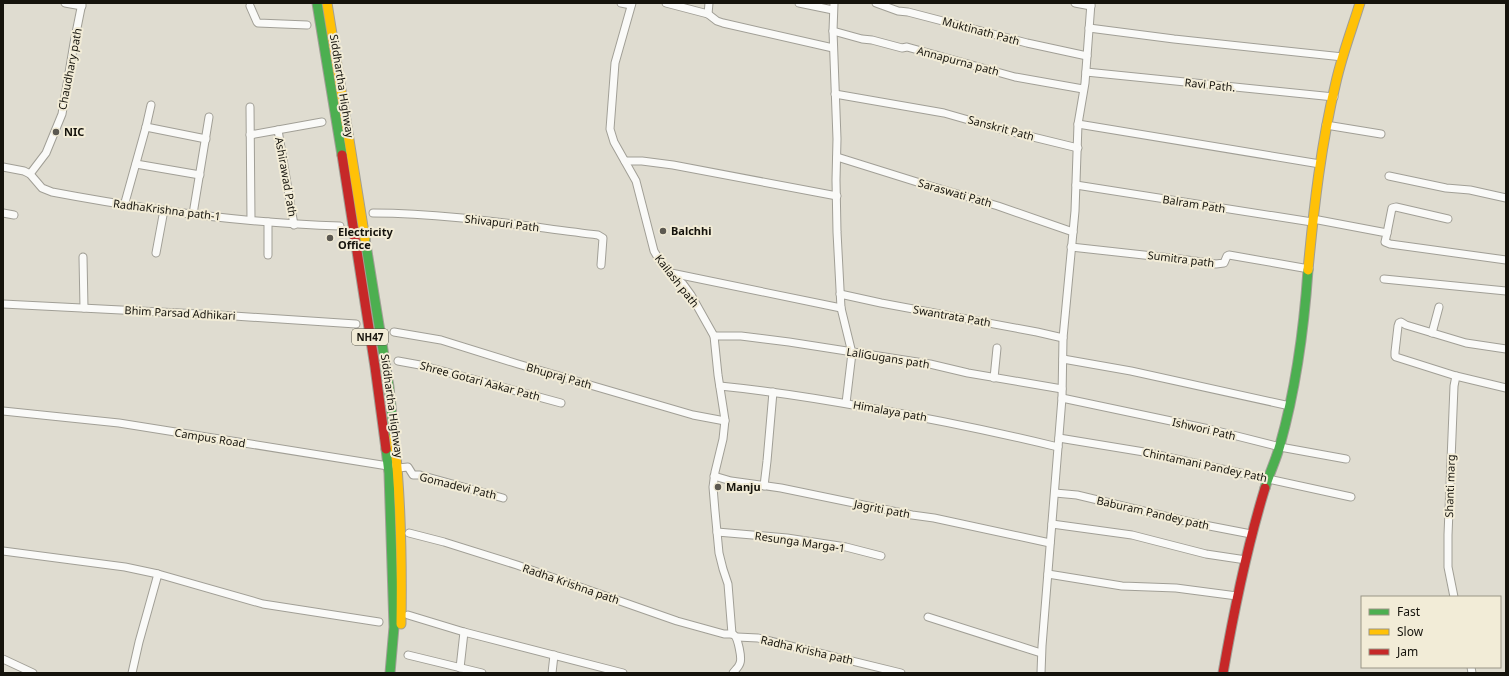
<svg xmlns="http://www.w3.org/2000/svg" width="1509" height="676" font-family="'Noto Sans',sans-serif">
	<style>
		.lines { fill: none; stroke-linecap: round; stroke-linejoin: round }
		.street-casing { stroke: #a19f96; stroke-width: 9 }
		.fast-casing { stroke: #a19f96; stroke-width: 11 }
		.slow-casing { stroke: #a19f96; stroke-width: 11 }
		.jam-casing { stroke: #a19f96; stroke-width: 11 }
		.street { stroke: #fafaf8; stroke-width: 7 }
		.fast { stroke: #4caf50; stroke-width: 9 }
		.slow { stroke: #ffc107; stroke-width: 9 }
		.jam { stroke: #c62828; stroke-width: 9 }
		.poi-dot { fill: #5c5951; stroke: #f2ecd7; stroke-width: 1.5 }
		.labels { text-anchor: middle; stroke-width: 4; stroke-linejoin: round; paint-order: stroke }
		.shield { fill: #f2ecd7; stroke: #575449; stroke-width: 1 }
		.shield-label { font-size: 10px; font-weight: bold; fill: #15130c }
		.street-label { font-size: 11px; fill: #15130c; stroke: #f2ecd7 }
		.poi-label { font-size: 11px; font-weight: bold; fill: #15130c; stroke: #f2ecd7; text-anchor: start }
	</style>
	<rect width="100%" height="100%" fill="#dfdcd0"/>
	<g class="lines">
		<defs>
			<g id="street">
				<path d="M65 3 82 6"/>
				<path d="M621 3 631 5"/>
				<path d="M632 3 615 63 610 129 614 142 636 181 654 251 660 261 670 273 683 284 691 295 714 336 718 375 725 420 723 439 715 472 713 487 715 511 719 553 723 569 728 584 732 634"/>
				<path d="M666 3 708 14 717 21 723 23 833 48"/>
				<path d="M799 3 833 10"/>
				<path d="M834 3 833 31 837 139 836 180 837 232 841 308 852 353 846 403"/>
				<path d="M876 3 898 11 908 12 1027 43 1087 56"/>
				<path d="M1075 3 1091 6"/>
				<path d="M250 6 257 22 258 23 307 25"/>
				<path d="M708 14 709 3"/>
				<path d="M1089 28 1174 39 1343 57"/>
				<path d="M833 31 862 39 872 40 902 48 907 47 1015 77 1083 89"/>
				<path d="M1086 72 1334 97"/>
				<path d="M835 94 944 113 1000 129 1078 148"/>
				<path d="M250 107 251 220"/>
				<path d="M1078 124 1320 164"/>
				<path d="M1326 125 1381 134"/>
				<path d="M146 127 206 139"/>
				<path d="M278 130 294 225"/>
				<path d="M250 135 322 122"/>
				<path d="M837 157 917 182 998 206 1073 232"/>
				<path d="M625 161H642L673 165 837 196"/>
				<path d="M136 164 200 175"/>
				<path d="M3 167 24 171 30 174 42 188 52 192C147 210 243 223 340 226"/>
				<path d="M30 174 46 153 62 114 74 43 82 3"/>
				<path d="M1389 176 1446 188 1470 190 1506 198"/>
				<path d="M1076 185 1312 222"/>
				<path d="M124 206 146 127 151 105"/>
				<path d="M3 213 14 215"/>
				<path d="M373 213C449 213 523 226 598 235L603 238 601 265"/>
				<path d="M193 214 209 117"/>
				<path d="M1313 219 1387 233 1385 242 1390 244 1506 260"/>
				<path d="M1387 233 1392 208 1396 207 1448 219"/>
				<path d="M1071 247 1180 259 1216 264 1224 263 1227 256 1229 255 1309 269"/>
				<path d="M156 253 164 210"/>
				<path d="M268 255V222"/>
				<path d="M83 257 84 308"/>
				<path d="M671 273 841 308"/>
				<path d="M1384 279 1506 291"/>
				<path d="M840 294 881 303 1037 332 1063 338"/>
				<path d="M3 304 219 315 356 324"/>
				<path d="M394 332 441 340 518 364 693 415 725 421"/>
				<path d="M1432 333 1439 307"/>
				<path d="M714 336H741L789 342 930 364 968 373 1062 389"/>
				<path d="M1506 349 1466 343 1406 325 1401 322 1399 323 1398 326 1395 352V356L1396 357 1456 376 1506 388"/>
				<path d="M1063 359 1131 371 1290 406"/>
				<path d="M398 361 420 365 561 403"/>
				<path d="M994 378 997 348"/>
				<path d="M720 386C770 391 821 399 870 408 933 419 996 432 1058 447"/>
				<path d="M1062 398 1209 429 1280 447 1346 459"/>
				<path d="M3 411 119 423 388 466 398 468 408 467 413 475H420L503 498"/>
				<path d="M1059 438 1144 452 1351 497"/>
				<path d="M714 476 731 481 781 488 912 515 934 518 1050 543"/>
				<path d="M764 486 767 461 773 392"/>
				<path d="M1055 493 1077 495 1194 523 1251 534"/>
				<path d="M1052 524 1132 535 1206 554 1246 560"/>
				<path d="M717 532 787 538 846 547 881 556"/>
				<path d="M409 533 444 542 517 565 677 621 724 634H732"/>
				<path d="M3 551 125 567 158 574 263 604 379 622"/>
				<path d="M1048 574 1122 586 1176 588 1237 596"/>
				<path d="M1454 597 1448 567V535L1454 386 1456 376"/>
				<path d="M408 615 464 632 623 673"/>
				<path d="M928 617 1041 653"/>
				<path d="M737 637 758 638 901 673"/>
				<path d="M408 655 482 673"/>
				<path d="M3 659 33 673"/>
				<path d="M1471 667 1472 673"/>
				<path d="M460 668 464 632"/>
				<path d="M132 673 139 642 158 574"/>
				<path d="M552 673 554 655"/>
				<path d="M733 673C735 670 739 667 740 663 742 658 738 638 734 635"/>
				<path d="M1041 673 1042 646 1062 398 1063 338 1075 211 1078 124 1085 83 1091 3"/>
			</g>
			<g id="fast">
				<path d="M317 3 342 155"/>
				<path d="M365 239 389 387 394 436"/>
				<path d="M386 449 389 473 394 627 390 673"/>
				<path d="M1265 488C1269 474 1276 460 1280 445 1296 388 1304 329 1308 270"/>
			</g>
			<g id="slow">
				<path d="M327 3 365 239"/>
				<path d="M1308 270C1314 206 1321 144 1336 82 1342 55 1352 29 1360 3"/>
				<path d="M394 436C401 498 402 561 401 624"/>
			</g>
			<g id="jam">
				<path d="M342 155 375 367 386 449"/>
				<path d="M1223 673C1234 610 1246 550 1265 488"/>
			</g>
		</defs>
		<!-- street casing -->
		<use href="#street" class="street-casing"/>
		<!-- fast casing -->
		<use href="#fast" class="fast-casing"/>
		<!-- slow casing -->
		<use href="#slow" class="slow-casing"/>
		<!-- jam casing -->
		<use href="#jam" class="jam-casing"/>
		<!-- street -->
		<use href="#street" class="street"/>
		<!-- fast -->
		<use href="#fast" class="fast"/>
		<!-- slow -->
		<use href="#slow" class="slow"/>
		<!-- jam -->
		<use href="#jam" class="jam"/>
	</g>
	<!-- markers -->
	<g class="poi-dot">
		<circle cx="56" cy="132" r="4"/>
		<circle cx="663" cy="231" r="4"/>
		<circle cx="330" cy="238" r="4"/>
		<circle cx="718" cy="487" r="4"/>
	</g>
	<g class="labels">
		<!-- shield labels -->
		<rect class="shield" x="352" y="329" width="36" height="16" rx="3"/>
		<g class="shield-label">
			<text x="370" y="341">NH47</text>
		</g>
		<!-- street labels -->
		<g class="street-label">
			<text transform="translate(981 31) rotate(15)" y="4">Muktinath Path</text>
			<text transform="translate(958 61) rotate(15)" y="4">Annapurna path</text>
			<text transform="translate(70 69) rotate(-79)" y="4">Chaudhary path</text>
			<text transform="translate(1210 85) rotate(6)" y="4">Ravi Path.</text>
			<text transform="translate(342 86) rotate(81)" y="4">Siddhartha Highway</text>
			<text transform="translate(1001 128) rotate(15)" y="4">Sanskrit Path</text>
			<text transform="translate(286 177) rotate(80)" y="4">Ashirawad Path</text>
			<text transform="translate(955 193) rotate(16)" y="4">Saraswati Path</text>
			<text transform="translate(1194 204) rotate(9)" y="4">Balram Path</text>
			<text transform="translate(167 210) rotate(7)" y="4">RadhaKrishna path-1</text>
			<text transform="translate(502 223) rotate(7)" y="4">Shivapuri Path</text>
			<text transform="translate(1181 259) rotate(7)" y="4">Sumitra path</text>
			<text transform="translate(677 281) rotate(52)" y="4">Kailash path</text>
			<text transform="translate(180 313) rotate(3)" y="4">Bhim Parsad Adhikari</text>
			<text transform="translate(952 316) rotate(10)" y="4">Swantrata Path</text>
			<text transform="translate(888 358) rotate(9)" y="4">LaliGugans path</text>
			<text transform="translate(559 376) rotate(16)" y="4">Bhupraj Path</text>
			<text transform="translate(480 381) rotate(15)" y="4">Shree Gotari Aakar Path</text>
			<text transform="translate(392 406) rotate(82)" y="4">Siddhartha Highway</text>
			<text transform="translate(890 411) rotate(10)" y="4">Himalaya path</text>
			<text transform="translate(1204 429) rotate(13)" y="4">Ishwori Path</text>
			<text transform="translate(210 438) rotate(9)" y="4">Campus Road</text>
			<text transform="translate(1205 465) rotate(12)" y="4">Chintamani Pandey Path</text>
			<text transform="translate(458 486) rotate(14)" y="4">Gomadevi Path</text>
			<text transform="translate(1450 486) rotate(-88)" y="4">Shanti marg</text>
			<text transform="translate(882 509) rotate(11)" y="4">Jagriti path</text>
			<text transform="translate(1153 513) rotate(13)" y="4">Baburam Pandey path</text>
			<text transform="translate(800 542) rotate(8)" y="4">Resunga Marga-1</text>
			<text transform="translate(571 584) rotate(19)" y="4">Radha Krishna path</text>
			<text transform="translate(807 650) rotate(13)" y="4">Radha Krisha path</text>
		</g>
		<!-- poi labels -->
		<g class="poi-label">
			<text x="64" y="136">NIC</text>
			<text x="671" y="235">Balchhi</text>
			<text x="338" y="236">Electricity<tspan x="338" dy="13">Office</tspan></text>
			<text x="726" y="491">Manju</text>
		</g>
	</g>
	<!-- border -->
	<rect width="1509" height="676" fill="none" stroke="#15130c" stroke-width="8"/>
	<!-- legend -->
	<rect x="1361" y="596" width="140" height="72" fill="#f2ecd7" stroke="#9a9586"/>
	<rect x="1369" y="609" width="20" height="6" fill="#4caf50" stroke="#9a9586"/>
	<text x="1397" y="616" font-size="12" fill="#15130c">Fast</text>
	<rect x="1369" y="629" width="20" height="6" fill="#ffc107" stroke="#9a9586"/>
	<text x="1397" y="636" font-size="12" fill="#15130c">Slow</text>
	<rect x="1369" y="649" width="20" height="6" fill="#c62828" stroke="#9a9586"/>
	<text x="1397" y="656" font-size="12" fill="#15130c">Jam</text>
</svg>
